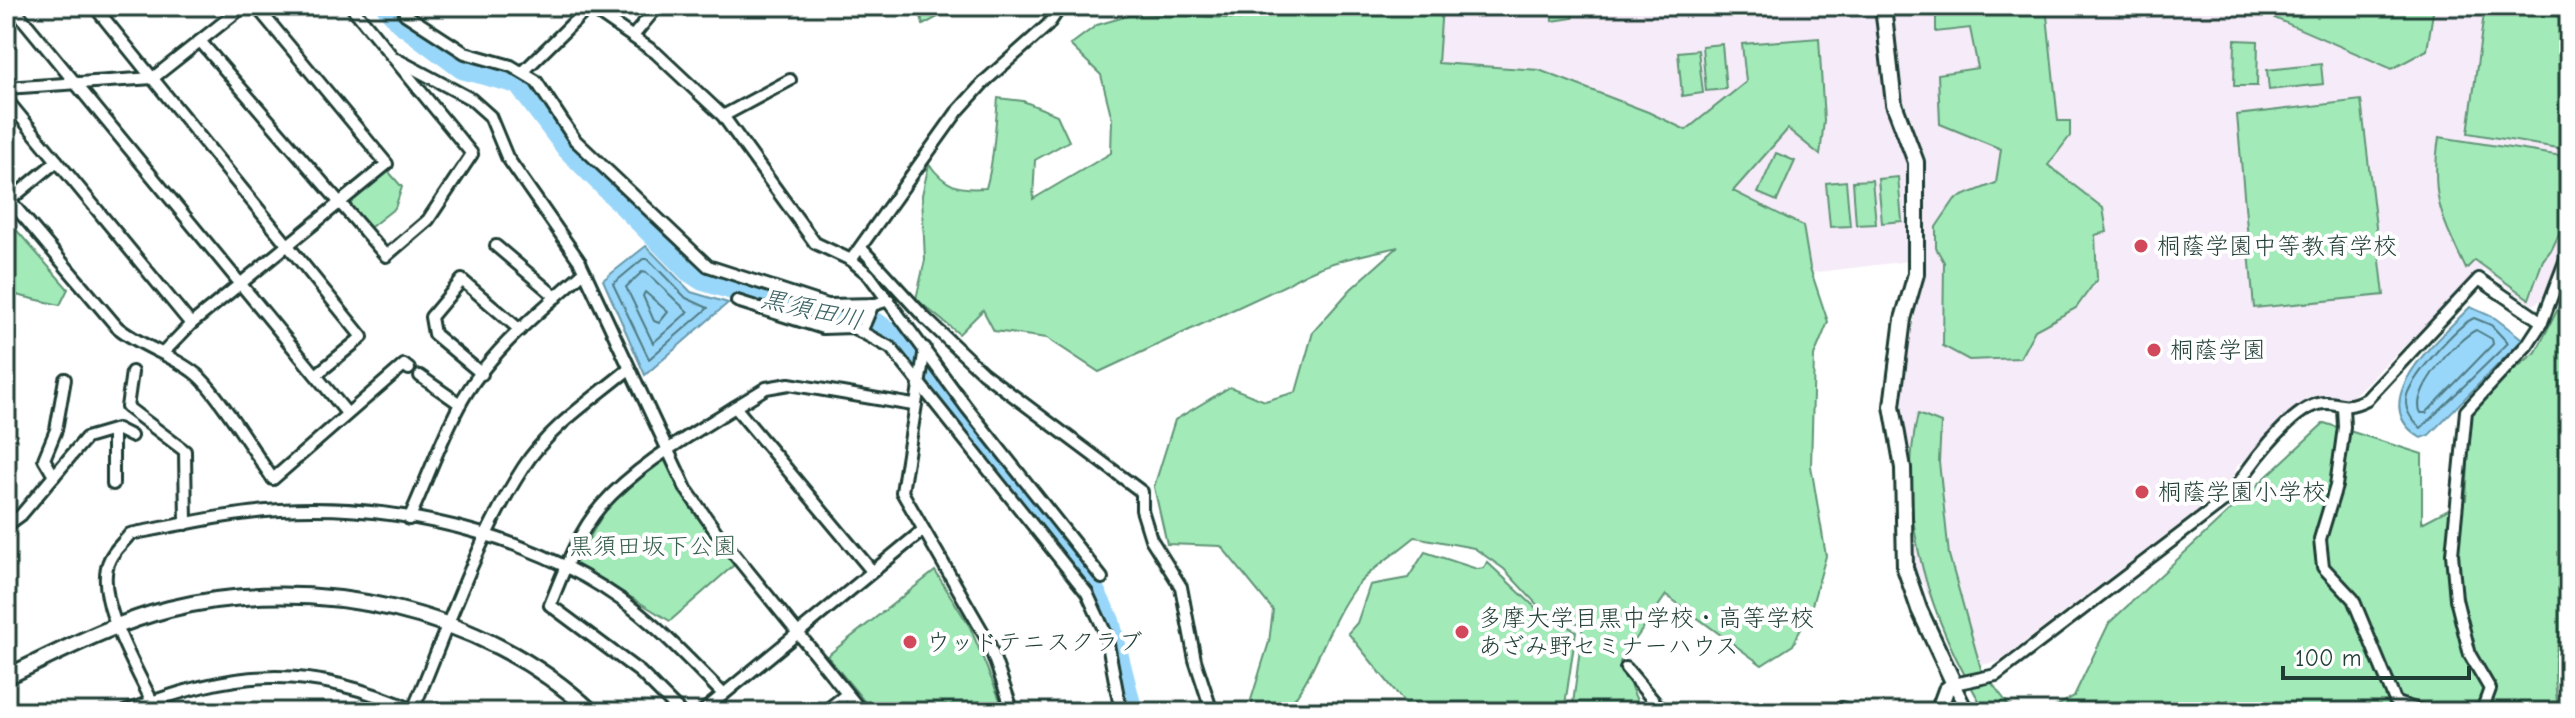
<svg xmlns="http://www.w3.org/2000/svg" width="2575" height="718" font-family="'Comic Neue','Klee One',sans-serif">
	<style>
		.built { fill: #f6ebf8 }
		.green { fill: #a2ebb9; stroke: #609476; stroke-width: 2 }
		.water { fill: #99d7fa; stroke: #6899ab; stroke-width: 2 }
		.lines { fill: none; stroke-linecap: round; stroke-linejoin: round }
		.shore { stroke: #507b83; stroke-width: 2 }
		.river { stroke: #99d7fa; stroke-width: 22 }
		.street-casing { stroke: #1f3d34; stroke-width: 16 }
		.secondary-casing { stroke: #1f3d34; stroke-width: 20 }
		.street { stroke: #fff; stroke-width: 10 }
		.secondary { stroke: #fff; stroke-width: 14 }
		.poi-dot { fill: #d1495b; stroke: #fff; stroke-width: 3 }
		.labels { text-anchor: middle; stroke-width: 8; stroke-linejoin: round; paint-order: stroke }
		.poi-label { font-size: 24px; fill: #1f3d34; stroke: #fff; text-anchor: start }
		.park-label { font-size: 24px; fill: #39604f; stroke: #fff }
		.water-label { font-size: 26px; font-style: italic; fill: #3e6466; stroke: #fff }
	</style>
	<rect width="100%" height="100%" fill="#fff"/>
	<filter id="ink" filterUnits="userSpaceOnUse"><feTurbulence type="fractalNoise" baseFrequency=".0125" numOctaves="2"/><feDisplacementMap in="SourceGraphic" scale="16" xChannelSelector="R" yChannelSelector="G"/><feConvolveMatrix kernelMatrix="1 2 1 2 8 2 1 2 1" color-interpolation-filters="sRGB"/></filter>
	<g filter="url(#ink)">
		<!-- built -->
		<g class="built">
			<path d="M1428 6H1877L1911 166 1909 261 1777 277 1435 68Z"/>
			<path d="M1892 6H2569V234L2541 300 2533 305 2483 269 2349 400 2309 397 2238 465 2227 488 1998 662 1962 668 1915 567 1914 464 1898 396 1926 263V159L1904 101Z"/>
		</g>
		<!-- green -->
		<g class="green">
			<path d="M919 6H958L923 25Z"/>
			<path d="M1277 6H1442L1438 63 1539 70 1648 112 1686 130 1746 82 1742 44 1819 38 1824 121 1820 155 1788 129 1733 191 1803 226 1810 268 1828 322 1814 356 1811 466 1826 556 1812 605 1793 645 1762 665 1666 595 1620 662 1642 712H1572L1583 625 1541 609 1504 569 1474 548 1415 537C1396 553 1369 570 1354 589 1326 627 1315 678 1284 712H1255L1251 700 1269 642 1273 610 1221 546 1167 544 1154 487 1175 420 1230 387 1265 401 1296 392 1313 332 1351 289 1398 247C1359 256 1320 262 1286 285L1099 372 1047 338 994 331 983 310 959 334 916 299 925 260 922 195 929 164C946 187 958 190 986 188 994 160 995 128 998 98L1023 101 1057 115 1069 141 1035 160 1033 199 1111 153 1112 119 1101 75 1070 45 1097 25 1138 13 1244 19 1274 13Z"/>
			<path d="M1551 6H1571L1573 18 1552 21Z"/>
			<path d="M2004 6H2046L2058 121H2070V136L2048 165 2103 208 2107 232 2095 235 2097 279 2076 308 2035 330 2020 358 1969 360 1943 346 1944 262 1936 248V227L1955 199 1996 183 2001 149 1940 124 1938 74 1978 68 1970 28 1936 32V14Z"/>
			<path d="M2247 6H2434L2427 50 2392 69Z"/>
			<path d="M2485 6H2569V150L2468 133Z"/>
			<path d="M2235 40 2258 41 2257 86H2234Z"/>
			<path d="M1722 44 1726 89 1706 91 1702 46Z"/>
			<path d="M1698 50 1703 93 1682 96 1678 52Z"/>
			<path d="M2321 64 2323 84 2269 90 2267 70Z"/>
			<path d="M2361 100 2384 295 2254 308 2237 115Z"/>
			<path d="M2439 137 2569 157V213L2552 249 2543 260 2529 299 2475 260 2466 269C2441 216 2430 197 2439 137Z"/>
			<path d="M1776 153 1795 161 1777 201 1758 193Z"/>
			<path d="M388 171 402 187 395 208 367 230 349 209 351 202Z"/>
			<path d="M1898 177 1902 221 1882 223 1878 179Z"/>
			<path d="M1872 180 1876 224 1856 225 1853 181Z"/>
			<path d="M1846 181 1850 226 1830 227 1826 183Z"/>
			<path d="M6 218 68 289 60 305 16 295 6 313Z"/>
			<path d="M2569 287V619C2549 647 2555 679 2558 712H2237L2228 700 2196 712H2047L2074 696 2109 623 2324 423 2422 454V523L2466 500 2471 412 2498 382 2536 352Z"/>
			<path d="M1918 414 1941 423 1939 462 1949 555 1981 669 2014 712H1986C1932 625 1894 516 1918 414Z"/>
			<path d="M664 457 734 565 670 621 575 563 606 509Z"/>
			<path d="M1425 552 1477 569 1484 568 1487 562 1538 610 1576 631 1564 712H1406L1404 702 1348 633 1357 623 1370 585 1408 578Z"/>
			<path d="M935 571 970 627 1005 712H873L827 656Z"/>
		</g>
		<!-- water -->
		<g class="water">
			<path d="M646 246 691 292 728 303 645 375 603 280Z"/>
			<path d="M2470 307 2495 318 2521 338 2520 342 2429 435 2421 438C2361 402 2441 337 2470 307Z"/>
		</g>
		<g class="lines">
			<!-- shore -->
			<g class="shore">
				<path d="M643 259H648L686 298 708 308 649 359 613 284Z"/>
				<path d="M642 272 647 273 688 312 653 343 626 287Z"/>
				<path d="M645 292 668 312 659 323 654 321 643 296Z"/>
				<path d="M2474 318 2491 325 2508 343 2421 428C2411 420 2403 408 2407 395 2413 376 2457 325 2474 318Z"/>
				<path d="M2476 330 2492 339 2493 344 2426 413H2421C2409 392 2457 339 2476 330Z"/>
			</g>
			<!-- river -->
			<path class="river" d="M387 6 399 21 462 68 518 83 568 149 689 271 703 280 831 319 877 324 894 337 1095 593 1109 621 1132 712"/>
			<defs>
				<g id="street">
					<path d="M12 6 346 412"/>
					<path d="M94 6 362 337 316 375"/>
					<path d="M404 6 405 14 465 53 511 66 536 81 575 140 708 266 828 305 876 304 889 300"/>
					<path d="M588 6 656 53 723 116 815 243 851 260 869 275 967 408 1102 578"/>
					<path d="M633 36 658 6"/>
					<path d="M200 41 386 256 428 220 472 154 351 6"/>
					<path d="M396 59 471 99 490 116 507 157 580 262 686 489 717 533 862 712"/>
					<path d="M524 71 589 7"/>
					<path d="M6 88 153 78 244 6"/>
					<path d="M6 99 191 324"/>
					<path d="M723 116 790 80"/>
					<path d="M6 196 117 327C141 347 171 354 196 374 217 391 255 454 273 479L404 365 409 369"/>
					<path d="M10 200 57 161"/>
					<path d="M496 246 556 297"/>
					<path d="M861 248 924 317 983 373 1142 492V510L1151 539 1181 587 1195 660 1212 712"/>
					<path d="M851 260 957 112 985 81 1048 25 1061 6"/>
					<path d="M737 301 823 328 852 327 891 348 1087 593 1106 634 1121 712"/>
					<path d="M861 332 873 304"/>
					<path d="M925 348 902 492 988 641 1013 712"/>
					<path d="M164 352 191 324 387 164 256 6"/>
					<path d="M132 372 127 407 185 451 186 524"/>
					<path d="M482 374 434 334 431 317 462 280 520 330"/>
					<path d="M420 376 460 404"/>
					<path d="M2343 406 2344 427 2336 486 2320 539 2323 567 2353 599 2396 703 2422 711 2466 712"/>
					<path d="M735 407 766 388 789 384 913 405"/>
					<path d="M54 476 44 459 56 430 65 379"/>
					<path d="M113 484V431"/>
					<path d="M409 519C426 482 440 442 459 406 487 353 540 311 584 272"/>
					<path d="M6 526 21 515 86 438 117 429 131 436"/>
					<path d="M1626 668 1663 712"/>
					<path d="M124 712C236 669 305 662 418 712"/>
					<path d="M157 712C141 676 91 596 110 559 114 550 124 542 130 534 179 525 230 513 280 510 407 503 557 539 654 626 678 647 700 671 723 694"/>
					<path d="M412 712C447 631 475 542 523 468 548 428 593 399 629 369"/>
					<path d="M680 712 640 672 550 605C563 573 578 532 601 506 637 465 689 436 735 407L872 571"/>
					<path d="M702 712 922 531"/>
					<path d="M824 712 847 694"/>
					<path d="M1835 712 1842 708 1845 712"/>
					<path d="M1968 712 1954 684 1996 675 2232 495C2246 470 2289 411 2318 404 2339 399 2339 413 2367 399L2479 279 2542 322"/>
					<path d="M2472 712 2483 708 2490 689 2470 655 2456 599 2452 554 2466 411 2527 345 2542 322 2569 251"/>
				</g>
				<g id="secondary">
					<path d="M1883 6 1894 104 1916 162V274L1903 319 1892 406 1903 468 1905 568 1919 609 1954 684 1946 690 1938 712"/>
					<path d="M6 677C59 652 113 623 169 609 313 573 482 609 592 712"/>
				</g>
			</defs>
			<!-- street casing -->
			<use href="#street" class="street-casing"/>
			<!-- secondary casing -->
			<use href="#secondary" class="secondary-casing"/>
			<!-- street -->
			<use href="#street" class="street"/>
			<!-- secondary -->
			<use href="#secondary" class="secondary"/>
		</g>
	</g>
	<!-- markers -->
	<g class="poi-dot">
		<circle cx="2141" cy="246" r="8"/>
		<circle cx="2154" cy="350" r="8"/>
		<circle cx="2142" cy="492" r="8"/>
		<circle cx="1462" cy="632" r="8"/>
		<circle cx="910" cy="642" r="8"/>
	</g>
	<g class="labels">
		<!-- poi labels -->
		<g class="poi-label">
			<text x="2157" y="254">桐蔭学園中等教育学校</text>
			<text x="2170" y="358">桐蔭学園</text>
			<text x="2158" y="500">桐蔭学園小学校</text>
			<text x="1478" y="626">多摩大学目黒中学校・高等学校<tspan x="1478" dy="28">あざみ野セミナーハウス</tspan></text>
			<text x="926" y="650">ウッドテニスクラブ</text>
		</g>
		<!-- park labels -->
		<g class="park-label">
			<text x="653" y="554">黒須田坂下公園</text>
		</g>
		<!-- water labels -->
		<g class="water-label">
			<text transform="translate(812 309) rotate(13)" y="9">黒須田川</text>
		</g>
	</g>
	<!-- margin -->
	<rect width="2575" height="718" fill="none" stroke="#fff" stroke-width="32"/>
	<rect x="16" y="16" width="2543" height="686" fill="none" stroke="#1f3d34" stroke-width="3" filter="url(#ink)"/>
	<!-- scale -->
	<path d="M2283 666v12h186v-12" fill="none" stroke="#1f3d34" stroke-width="4"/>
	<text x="2295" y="666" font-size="24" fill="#1f3d34" stroke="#ffffff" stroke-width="6" paint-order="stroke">100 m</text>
</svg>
